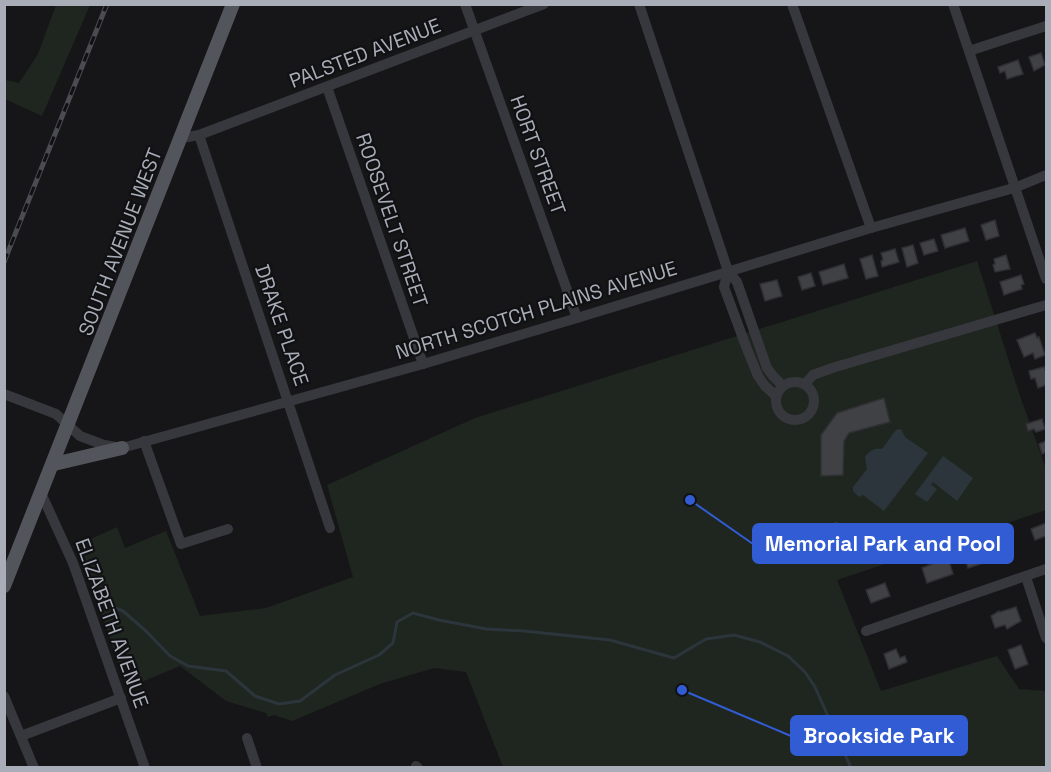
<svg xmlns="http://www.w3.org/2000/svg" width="1051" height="772" font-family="'Space Grotesk',sans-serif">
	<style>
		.green { fill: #1e261f }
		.water { fill: #2c353c }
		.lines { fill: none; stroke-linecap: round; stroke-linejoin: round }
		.stream { stroke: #2c353c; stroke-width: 3 }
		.building { fill: #404145; stroke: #303034; stroke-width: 1.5 }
		.minor { stroke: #37383d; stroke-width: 10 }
		.major { stroke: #53555c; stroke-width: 14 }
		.rail-casing { stroke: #4a4c52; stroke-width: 5 }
		.rail { stroke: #111113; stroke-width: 3; stroke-dasharray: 9; stroke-linecap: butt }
		.labels { text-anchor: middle; stroke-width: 4.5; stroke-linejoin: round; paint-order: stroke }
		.street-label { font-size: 20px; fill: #a8adb8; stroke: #111113 }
		.leader { fill: none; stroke: #325cd3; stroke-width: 2 }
		.callout-dot { fill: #325cd3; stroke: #111113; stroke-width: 2 }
		.callout { fill: #325cd3; stroke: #325cd3; stroke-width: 2 }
		.callout-label { font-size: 21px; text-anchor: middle; font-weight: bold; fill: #fff }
	</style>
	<rect width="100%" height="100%" fill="#161618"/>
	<!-- green -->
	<g class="green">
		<path d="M56 5H90L42 116 5 99V80L19 83 38 54Z"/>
		<path d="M977 261 1019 393 1046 469V510L837 580 881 691 997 656 1019 689 1046 691V767H503L466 672 434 668 380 684 292 721 274 715 268 717 266 713 226 701 180 666 127 688 78 545 117 527 125 548 166 531 200 616 266 608 353 577 327 485 475 418Z"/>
	</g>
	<!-- water -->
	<g class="water">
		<path d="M901 429 905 437 928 453 884 511 863 495 859 497 853 491V487L867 469 865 457C870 451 873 448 882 449L896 430Z"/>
		<path d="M943 456 973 478 957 501 933 482 931 485 937 489 927 502 915 494Z"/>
	</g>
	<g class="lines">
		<!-- stream -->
		<path class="stream" d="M107 605 123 611 146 631 170 656 188 666 226 671 255 696 279 704 300 701 335 675 379 655 393 643 397 622 413 613 439 620 486 629 524 631 610 640 674 658 706 639 734 635 760 642 788 656 805 672 815 687 851 768"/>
	</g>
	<!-- building -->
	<g class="building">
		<path d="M1041 53 1045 65 1034 71 1029 57Z"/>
		<path d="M1018 60 1023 74 1007 79 1005 71 1000 73 998 67Z"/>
		<path d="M995 220 999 236 986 240 981 225Z"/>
		<path d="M965 228 969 241 945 248 941 235Z"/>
		<path d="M934 239 938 251 924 255 920 243Z"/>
		<path d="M913 245 918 263 907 267 902 248Z"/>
		<path d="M895 249 899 262 882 267 881 261 883 260 881 253Z"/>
		<path d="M872 255 878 276 866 279 860 259Z"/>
		<path d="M1006 255 1010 269 995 272 993 265 995 264 994 259Z"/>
		<path d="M844 264 848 278 823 285 819 272Z"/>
		<path d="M811 273 815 286 802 290 798 277Z"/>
		<path d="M1021 275 1024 284 1021 285 1022 289 1004 295 1000 282Z"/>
		<path d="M777 280 782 296 765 301 760 284Z"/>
		<path d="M1035 333 1037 338 1039 337 1045 355 1035 359 1033 353 1024 357 1017 340Z"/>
		<path d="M1044 367 1046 372V385L1038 388 1035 378 1031 379 1029 371Z"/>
		<path d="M884 398 890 422 849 433 844 441 843 475 821 476V435L837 413Z"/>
		<path d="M1042 419 1045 429 1036 432 1034 429 1028 431 1026 424Z"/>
		<path d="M1046 441V452L1042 454 1039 444Z"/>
		<path d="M836 522 840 525 833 533 829 529Z"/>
		<path d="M1046 523V536L1035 540 1031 529Z"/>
		<path d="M997 541 1002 557 968 568 963 553Z"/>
		<path d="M939 557 940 561 948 558 953 574 927 583 922 568 932 564 931 560Z"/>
		<path d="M885 583 890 596 871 603 866 590Z"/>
		<path d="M1016 607 1021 621 1007 629 1005 625 995 628 991 616 999 611 1000 612Z"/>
		<path d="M1021 645 1028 664 1015 669 1008 650Z"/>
		<path d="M896 649 900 658 905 656 907 662 889 669 884 654Z"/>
	</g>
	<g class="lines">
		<!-- minor -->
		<g class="minor">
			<path d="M465 4 577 318"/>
			<path d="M639 4 728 271 737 282 767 368 773 376 783 386"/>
			<path d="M792 4 871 228"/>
			<path d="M953 4 1046 279"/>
			<path d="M969 51 1046 26"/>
			<path d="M327 87 423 364"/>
			<path d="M199 135 330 528"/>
			<path d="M182 138 199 135 544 4"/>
			<path d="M728 271 724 287 747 349 758 376 765 386 776 396"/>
			<circle cx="795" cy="401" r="19"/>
			<path d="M805 384 813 375 832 368 1046 305"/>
			<path d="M4 394 56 414 80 436 104 445 122 448 423 364 577 318 871 228 1017 187 1046 175"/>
			<path d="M144 441 181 544 228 529"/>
			<path d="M41 493 73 563 145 768"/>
			<path d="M1026 577 1046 638"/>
			<path d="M866 631 1046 569"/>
			<path d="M4 696 34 768"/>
			<path d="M21 736 121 698"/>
			<path d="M247 738 257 768"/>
			<path d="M416 766 418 768"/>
		</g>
		<!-- major -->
		<g class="major">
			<path d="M54 464 122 448"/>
			<path d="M4 586 233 4"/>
		</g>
		<defs>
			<path id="rail" d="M4 262 107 4"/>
		</defs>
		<!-- rail casing -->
		<use href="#rail" class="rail-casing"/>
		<!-- rail -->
		<use href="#rail" class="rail"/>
	</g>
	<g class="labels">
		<!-- street labels -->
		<g class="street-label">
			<text transform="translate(365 53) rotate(-21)" y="7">PALSTED AVENUE</text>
			<text transform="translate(538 155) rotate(70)" y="7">HORT STREET</text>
			<text transform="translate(392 220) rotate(71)" y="7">ROOSEVELT STREET</text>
			<text transform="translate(120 242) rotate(-69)" y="7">SOUTH AVENUE WEST</text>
			<text transform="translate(536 310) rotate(-17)" y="7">NORTH SCOTCH PLAINS AVENUE</text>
			<text transform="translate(282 325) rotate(71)" y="7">DRAKE PLACE</text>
			<text transform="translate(112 623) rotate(70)" y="7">ELIZABETH AVENUE</text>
		</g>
	</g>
	<!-- callouts -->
	<path class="leader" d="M690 500L753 544M682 690L791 736"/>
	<g class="callout-dot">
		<circle cx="690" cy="500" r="6"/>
		<circle cx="682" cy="690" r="6"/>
	</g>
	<g class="callout">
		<rect x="753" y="524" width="260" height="39" rx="6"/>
		<rect x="791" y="716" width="176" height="39" rx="6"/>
	</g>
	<g class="callout-label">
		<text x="883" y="551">Memorial Park and Pool</text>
		<text x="879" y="743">Brookside Park</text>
	</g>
	<!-- border -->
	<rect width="1051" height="772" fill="none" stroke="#a8adb8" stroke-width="12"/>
</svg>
